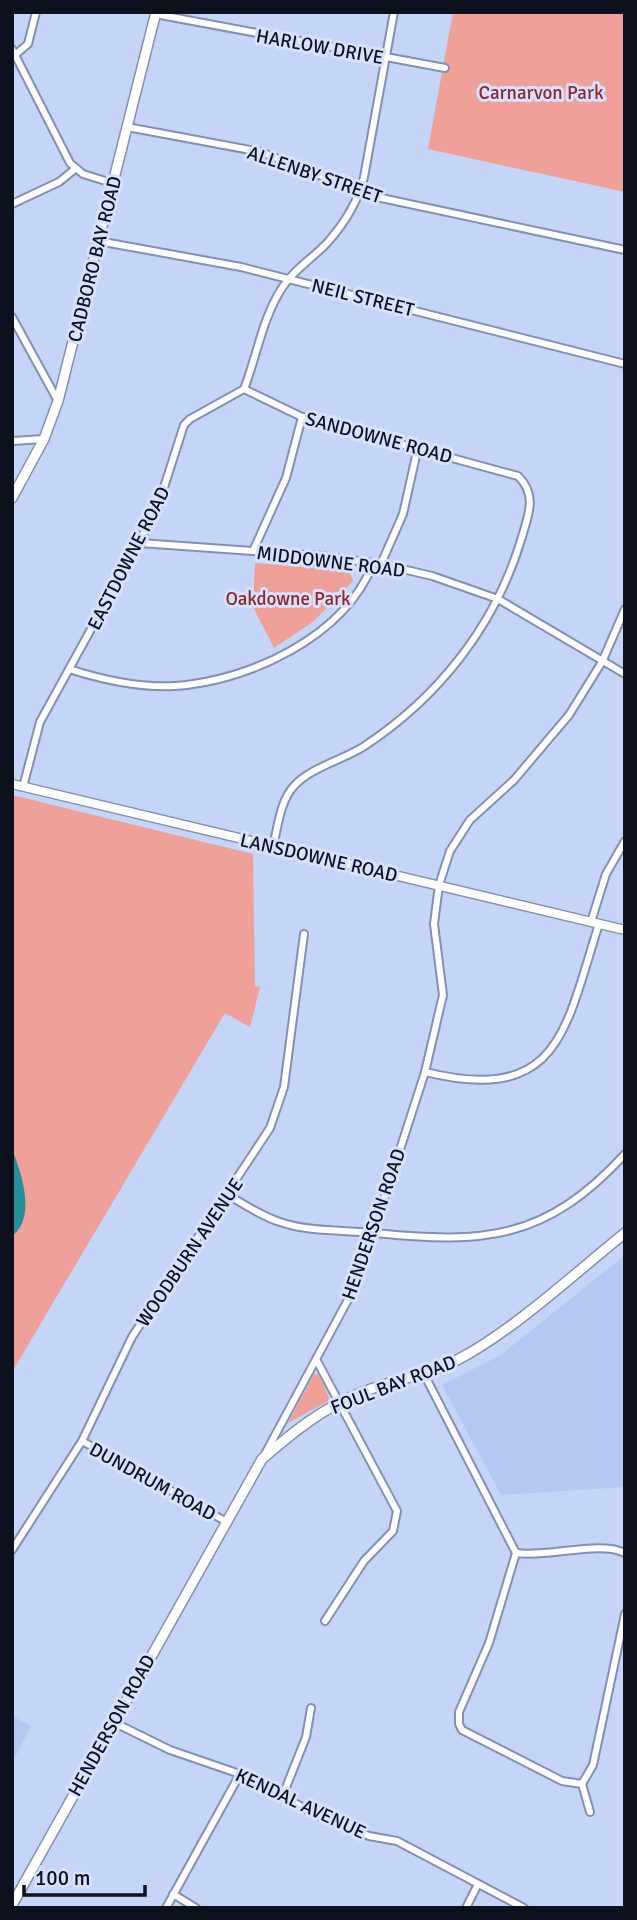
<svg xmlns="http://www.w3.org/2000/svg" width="637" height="1920" font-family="Signika,sans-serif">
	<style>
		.built { fill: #b5c8f1 }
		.green { fill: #eea099 }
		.water { fill: #258f9a }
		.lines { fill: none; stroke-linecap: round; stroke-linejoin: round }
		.minor-casing { stroke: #8291b1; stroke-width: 10 }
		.tertiary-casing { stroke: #8291b1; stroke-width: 11 }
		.secondary-casing { stroke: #8291b1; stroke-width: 12 }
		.minor { stroke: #fff; stroke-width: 6 }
		.tertiary { stroke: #fff; stroke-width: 8 }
		.secondary { stroke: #fff; stroke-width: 9 }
		.labels { text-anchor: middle; stroke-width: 6; stroke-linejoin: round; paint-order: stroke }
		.street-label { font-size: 19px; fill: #0c111d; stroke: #d5e2ff }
		.park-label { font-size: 19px; fill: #942425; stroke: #d5e2ff }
	</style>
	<rect width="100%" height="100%" fill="#c5d5f8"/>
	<!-- built -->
	<g class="built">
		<path d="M625 1255V1487L501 1495 442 1385 501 1355Z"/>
		<path d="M12 1716 31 1726 12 1763Z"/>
	</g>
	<!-- green -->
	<g class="green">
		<path d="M453 12H625V192L428 149Z"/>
		<path d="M255 563 345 570 350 573 353 581 314 621 274 648 253 607Z"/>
		<path d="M12 795 253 854 255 986 260 987 250 1027 225 1013 12 1372Z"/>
		<path d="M314 1374H319L330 1400 288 1423Z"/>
	</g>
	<!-- water -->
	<path class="water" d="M12 1149C21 1172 37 1218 12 1236Z"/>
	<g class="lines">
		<defs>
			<g id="minor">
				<path d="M155 14 445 68"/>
				<path d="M12 49 70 163 83 174 112 183"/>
				<path d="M15 55 28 44 36 12"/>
				<path d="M127 127 261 152 372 196 625 250"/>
				<path d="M12 204 59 182 75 169"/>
				<path d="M98 241 241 267 625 364"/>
				<path d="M12 317 58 401"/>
				<path d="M244 389 302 417 518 476C538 495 528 516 521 540 495 626 438 698 363 747 342 760 310 768 294 786 280 801 278 827 273 846"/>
				<path d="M12 441 44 439"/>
				<path d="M140 543 321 556 381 564 432 576 498 599 625 674"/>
				<path d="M253 551 286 478 302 417"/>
				<path d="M381 564 403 514 418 447"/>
				<path d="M69 669C103 680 139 688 175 686 249 681 344 637 373 564"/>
				<path d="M23 787 40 722 157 509 184 425 190 419 244 389C257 356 262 319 282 288 294 269 312 259 327 243 344 224 358 202 364 177L394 12"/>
				<path d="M591 922 606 874 625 841"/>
				<path d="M425 1072C561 1105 565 1029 599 924"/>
				<path d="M228 1195C245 1205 261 1216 280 1222 308 1232 345 1230 375 1233 485 1244 546 1240 625 1154"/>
				<path d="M317 1361 397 1511 393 1531 364 1561 325 1621"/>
				<path d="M424 1374 516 1553"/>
				<path d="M82 1441 225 1521"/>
				<path d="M265 1454 350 1296 367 1252 425 1072 443 995 434 924 439 885 450 851 470 820 514 780 569 715 602 662 625 609"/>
				<path d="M12 1550 82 1441 132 1337 270 1128 284 1087 304 934"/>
				<path d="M625 1553C600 1540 547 1558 516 1553L489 1643 459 1712V1724L462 1730 562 1781 582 1784 593 1765 625 1614"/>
				<path d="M113 1722 170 1750 240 1774 315 1814 369 1836 397 1841 524 1908"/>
				<path d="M582 1784 590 1812"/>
				<path d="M283 1795 306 1737 311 1708"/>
				<path d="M173 1894 196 1908"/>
				<path d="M166 1908 240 1774"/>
				<path d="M466 1908 478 1884"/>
			</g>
			<path id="tertiary" d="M12 784 625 930"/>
			<g id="secondary">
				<path d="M12 498 44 439 58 401 156 12"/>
				<path d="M12 1905 262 1459C293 1432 324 1407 363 1392 395 1379 429 1375 459 1359 514 1330 575 1273 625 1233"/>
			</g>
		</defs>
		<!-- minor casing -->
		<use href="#minor" class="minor-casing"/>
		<!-- tertiary casing -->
		<use href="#tertiary" class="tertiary-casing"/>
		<!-- secondary casing -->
		<use href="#secondary" class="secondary-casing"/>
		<!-- minor -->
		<use href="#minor" class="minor"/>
		<!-- tertiary -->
		<use href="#tertiary" class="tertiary"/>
		<!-- secondary -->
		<use href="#secondary" class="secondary"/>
	</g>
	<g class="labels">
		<!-- street labels -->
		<g class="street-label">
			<text transform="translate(320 46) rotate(10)" y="7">HARLOW DRIVE</text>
			<text transform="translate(315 174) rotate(19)" y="7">ALLENBY STREET</text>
			<text transform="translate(94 259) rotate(-76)" y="7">CADBORO BAY ROAD</text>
			<text transform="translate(363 297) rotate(14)" y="7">NEIL STREET</text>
			<text transform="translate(379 437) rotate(15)" y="7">SANDOWNE ROAD</text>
			<text transform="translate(128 558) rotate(-63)" y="7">EASTDOWNE ROAD</text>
			<text transform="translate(331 561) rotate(7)" y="7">MIDDOWNE ROAD</text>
			<text transform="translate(319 857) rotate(13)" y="7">LANSDOWNE ROAD</text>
			<text transform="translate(373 1224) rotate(-71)" y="7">HENDERSON ROAD</text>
			<text transform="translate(189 1252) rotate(-56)" y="7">WOODBURN AVENUE</text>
			<text transform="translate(393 1384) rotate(-21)" y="7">FOUL BAY ROAD</text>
			<text transform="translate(153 1481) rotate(29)" y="7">DUNDRUM ROAD</text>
			<text transform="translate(111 1725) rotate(-61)" y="7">HENDERSON ROAD</text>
			<text transform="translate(301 1803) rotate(25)" y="7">KENDAL AVENUE</text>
		</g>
		<!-- park labels -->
		<g class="park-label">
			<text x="541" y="99">Carnarvon Park</text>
			<text x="288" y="605">Oakdowne Park</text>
		</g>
	</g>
	<!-- border -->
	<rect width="637" height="1920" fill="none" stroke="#0c111d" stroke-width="28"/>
	<!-- scale -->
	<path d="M24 1885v10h121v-10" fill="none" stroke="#0c111d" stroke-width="3.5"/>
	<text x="35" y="1885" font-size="21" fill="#0c111d" stroke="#d5e2ff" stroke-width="5" paint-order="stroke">100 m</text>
</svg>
